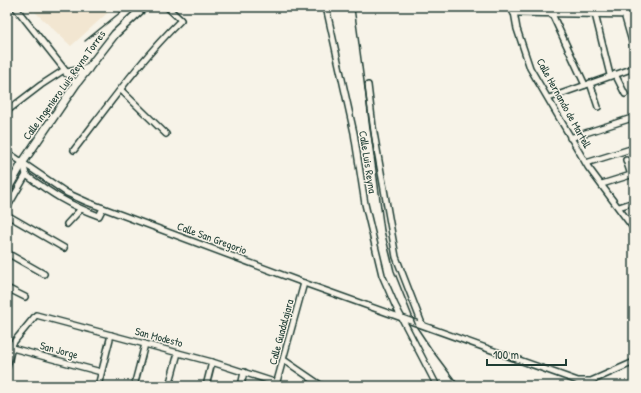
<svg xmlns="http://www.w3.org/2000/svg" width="641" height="393" font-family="'Patrick Hand',sans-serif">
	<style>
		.built { fill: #f2e6d1 }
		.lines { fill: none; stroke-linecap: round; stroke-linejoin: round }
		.street-casing { stroke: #1f3d34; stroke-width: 8 }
		.secondary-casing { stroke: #1f3d34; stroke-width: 10 }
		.street { stroke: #f7f3e8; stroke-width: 5 }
		.secondary { stroke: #f7f3e8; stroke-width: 7 }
		.rail { stroke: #1f3d34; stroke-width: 1.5 }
		.labels { text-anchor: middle; stroke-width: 3; stroke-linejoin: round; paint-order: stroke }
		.street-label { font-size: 11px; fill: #1f3d34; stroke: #f7f3e8 }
	</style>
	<rect width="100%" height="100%" fill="#f7f3e8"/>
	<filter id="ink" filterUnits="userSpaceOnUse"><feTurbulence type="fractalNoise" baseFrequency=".025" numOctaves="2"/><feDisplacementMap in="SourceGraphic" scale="8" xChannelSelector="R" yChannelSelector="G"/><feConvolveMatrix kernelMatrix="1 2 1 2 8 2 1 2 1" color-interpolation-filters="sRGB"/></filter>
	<g filter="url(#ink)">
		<!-- built -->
		<path class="built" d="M26 7H114L71 46 34 11 32 13Z"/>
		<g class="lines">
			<defs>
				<g id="street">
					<path d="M15 7 76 84"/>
					<path d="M326 7 354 133 365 204 382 275 395 305 437 386"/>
					<path d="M553 7 552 14 585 85"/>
					<path d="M514 12 517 29 530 68 588 167 634 229"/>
					<path d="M595 14 610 75"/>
					<path d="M624 14 634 49"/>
					<path d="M615 74 625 94"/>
					<path d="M590 83 598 107"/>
					<path d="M368 85 373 127 396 257 422 324"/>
					<path d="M121 90 166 134"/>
					<path d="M549 98 634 68"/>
					<path d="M7 111 41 85 64 70"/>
					<path d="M570 138 632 118"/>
					<path d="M74 150C108 106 141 59 181 20L167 7"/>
					<path d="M7 152 67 193 87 202 304 283 578 381H591L634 362"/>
					<path d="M626 160 631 175"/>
					<path d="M586 163 634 148"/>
					<path d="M26 175C52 194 69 205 99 216L103 208"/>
					<path d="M602 184 634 174"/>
					<path d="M619 207 634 202"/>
					<path d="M7 208 26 175 23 162"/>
					<path d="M7 215 64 248"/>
					<path d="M67 224 80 210"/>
					<path d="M7 253 44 274"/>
					<path d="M7 288 25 297"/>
					<path d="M12 348 101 372"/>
					<path d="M284 360 322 386"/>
					<path d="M7 367 13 343 36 315 212 362 277 383"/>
					<path d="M276 385 304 283"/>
					<path d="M98 386 111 335"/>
					<path d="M134 386 145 344"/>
					<path d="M169 386 178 353"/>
					<path d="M206 386 212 362"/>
					<path d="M241 386 244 372"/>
				</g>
				<g id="secondary">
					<path d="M515 7 514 12 634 14"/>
					<path d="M67 73 88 69"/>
					<path d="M7 190 23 162 76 84 115 34 144 7"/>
				</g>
			</defs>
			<!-- street casing -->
			<use href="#street" class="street-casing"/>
			<!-- secondary casing -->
			<use href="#secondary" class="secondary-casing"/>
			<!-- street -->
			<use href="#street" class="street"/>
			<!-- secondary -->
			<use href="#secondary" class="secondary"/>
			<!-- rail -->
			<g class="rail">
				<path d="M354 7 384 230 394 271 416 326 432 350 459 386"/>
				<path d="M85 41 127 7"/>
			</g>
		</g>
	</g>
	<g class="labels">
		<!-- street labels -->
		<g class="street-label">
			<text transform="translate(64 85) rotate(-54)" y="4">Calle Ingeniero Luis Reyna Torres</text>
			<text transform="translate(564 103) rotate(61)" y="4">Calle Hernando de Martell</text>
			<text transform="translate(368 162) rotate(81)" y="4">Calle Luis Reyna</text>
			<text transform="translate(212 238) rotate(20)" y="4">Calle San Gregorio</text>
			<text transform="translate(281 332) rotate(-75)" y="4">Calle Guadalajara</text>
			<text transform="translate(159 337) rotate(15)" y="4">San Modesto</text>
			<text transform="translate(59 350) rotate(15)" y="4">San Jorge</text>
		</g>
	</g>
	<!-- margin -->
	<rect width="641" height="393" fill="none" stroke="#f7f3e8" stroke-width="24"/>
	<rect x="12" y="12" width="617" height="369" fill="none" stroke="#1f3d34" stroke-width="1.5" filter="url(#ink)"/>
	<!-- scale -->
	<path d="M487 359v6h79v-6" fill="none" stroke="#1f3d34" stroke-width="2"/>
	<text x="493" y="359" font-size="12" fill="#1f3d34" stroke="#f7f3e8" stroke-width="3" paint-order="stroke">100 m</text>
</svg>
